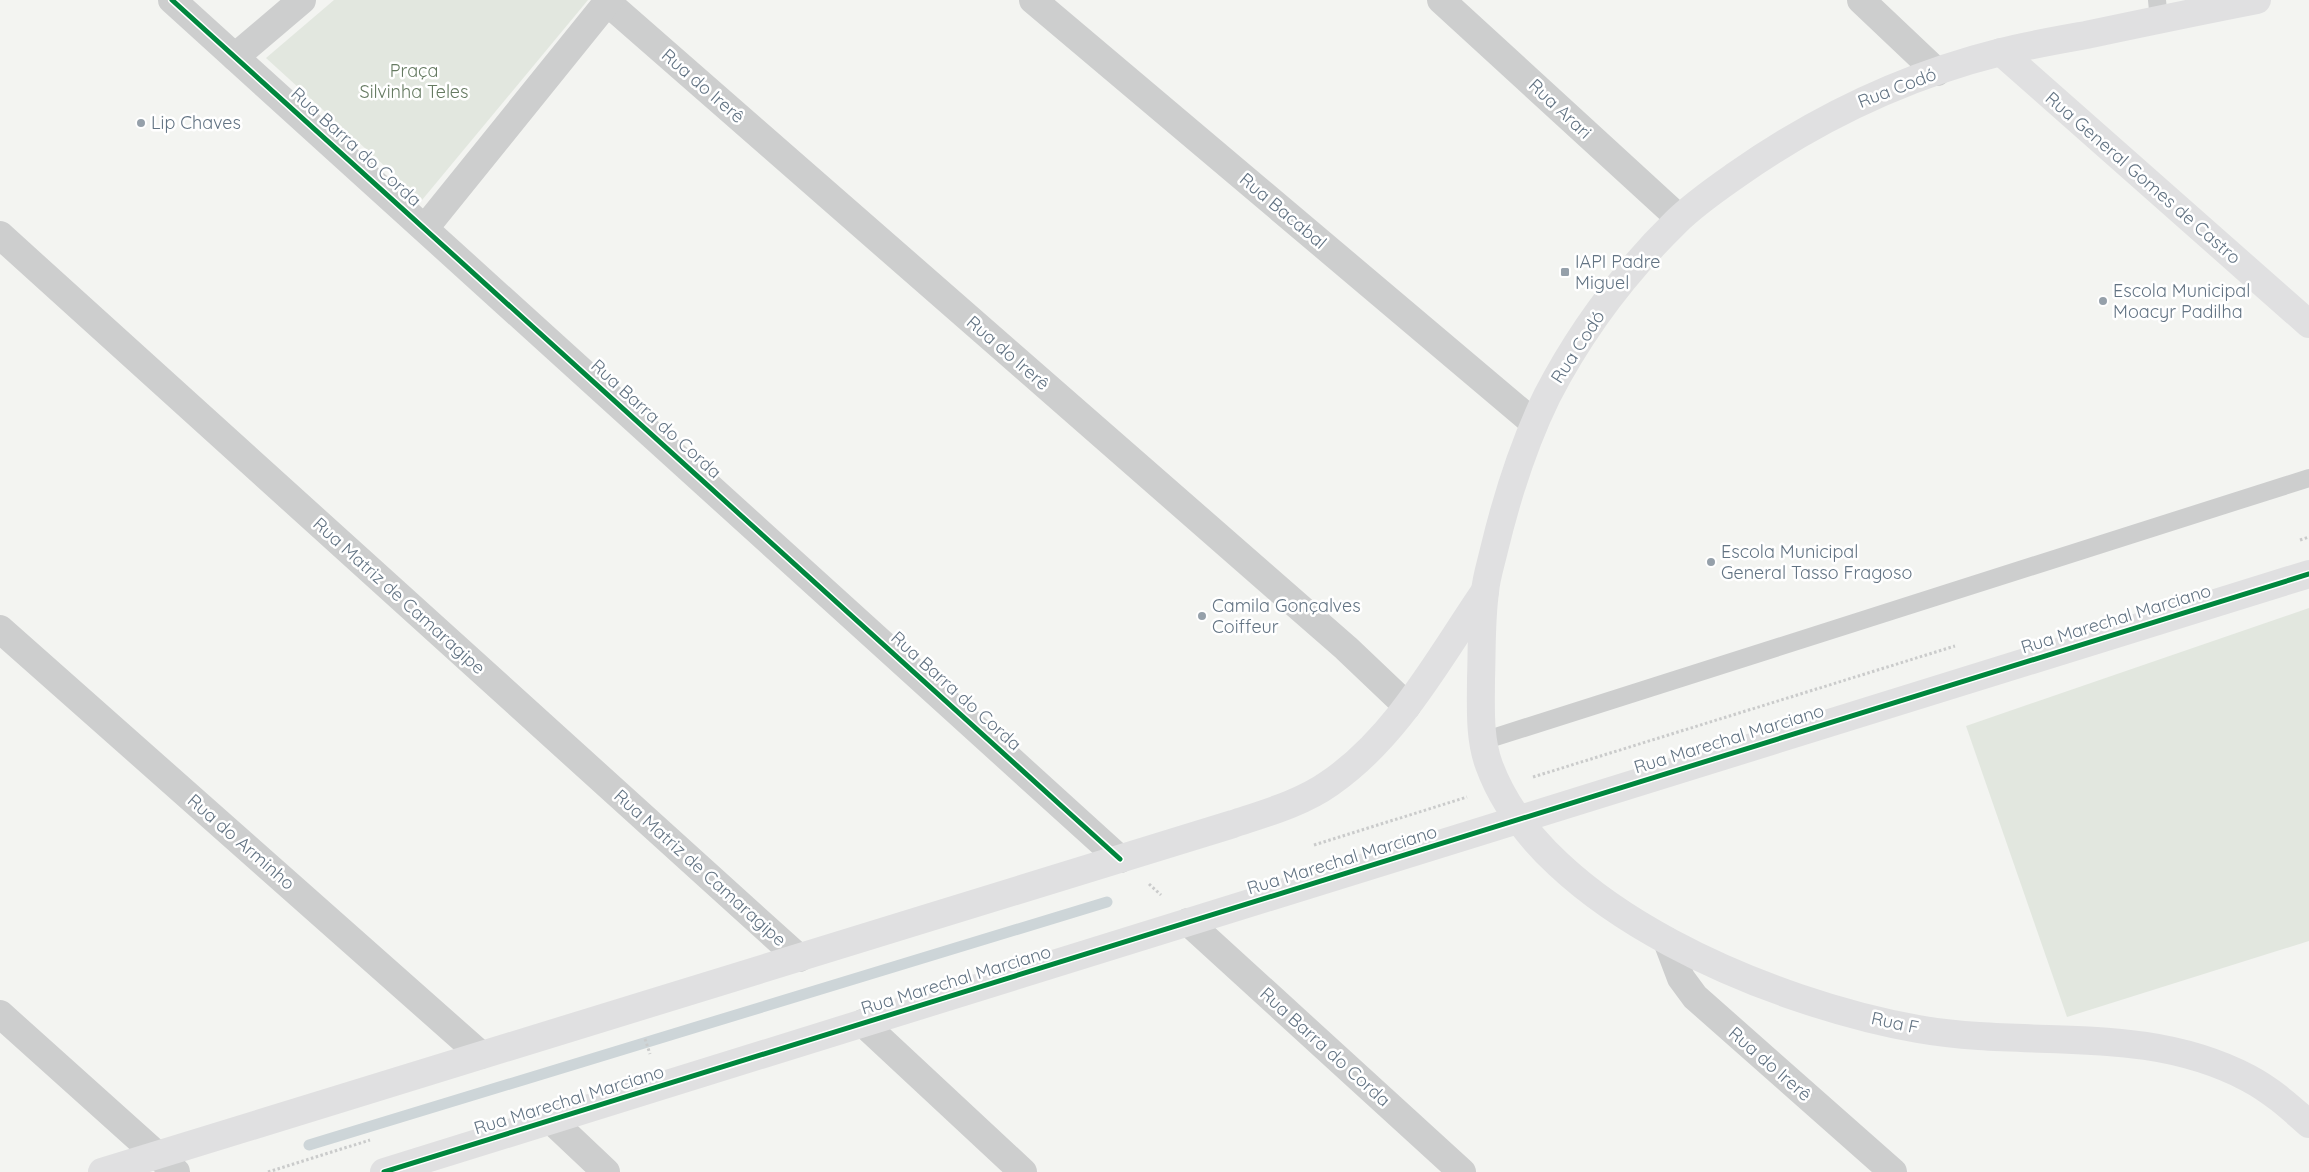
<svg xmlns="http://www.w3.org/2000/svg" width="2309" height="1172" font-family="Quicksand,sans-serif">
	<style>
		.green { fill: #e2e7df }
		.lines { fill: none; stroke-linecap: round; stroke-linejoin: round }
		.stream { stroke: #cdd5d8; stroke-width: 11 }
		.path { stroke: #cacbcb; stroke-width: 3; stroke-dasharray: 2.5 2.5; stroke-linecap: butt }
		.service { stroke: #cdcece; stroke-width: 18 }
		.minor { stroke: #cdcece; stroke-width: 28 }
		.secondary { stroke: #e0e0e1; stroke-width: 28 }
		.cycleway-casing { stroke: #fff; stroke-width: 8 }
		.cycleway { stroke: #00873e; stroke-width: 5 }
		.poi-dot { fill: #95a0aa; stroke: #fff; stroke-width: 2 }
		.labels { text-anchor: middle; stroke-width: 5; stroke-linejoin: round; paint-order: stroke }
		.park-label { font-size: 18px; fill: #657a61; stroke: #fff }
		.street-label { font-size: 18px; fill: #627383; stroke: #fff }
		.poi-label { font-size: 18px; fill: #627383; stroke: #fff; text-anchor: start }
	</style>
	<rect width="100%" height="100%" fill="#f3f4f1"/>
	<!-- green -->
	<g class="green">
		<path d="M334 0H588L422 200 266 58Z"/>
		<path d="M2309 608V941L2067 1017 1966 726Z"/>
	</g>
	<g class="lines">
		<!-- stream -->
		<path class="stream" d="M309 1145 1107 902"/>
		<!-- path -->
		<g class="path">
			<path d="M2300 540 2309 537"/>
			<path d="M1533 777 1955 646"/>
			<path d="M1314 845 1467 797"/>
			<path d="M1149 884 1161 895"/>
			<path d="M645 1039 650 1054"/>
			<path d="M268 1172 370 1140"/>
		</g>
		<!-- service -->
		<g class="service">
			<path d="M2157 0 2159 20"/>
			<path d="M1483 741 2309 478"/>
		</g>
		<!-- minor -->
		<g class="minor">
			<path d="M172 0 1120 859"/>
			<path d="M1033 0 1534 423"/>
			<path d="M1441 0 1679 218"/>
			<path d="M1861 0 1937 72"/>
			<path d="M607 2 1346 648 1407 706"/>
			<path d="M235 57 302 0"/>
			<path d="M425 228 609 0"/>
			<path d="M0 235 799 958"/>
			<path d="M0 629 481 1055"/>
			<path d="M1188 922 1462 1172"/>
			<path d="M1667 941 1681 978 1695 997 1893 1172"/>
			<path d="M0 1014 176 1172"/>
			<path d="M863 1023 1023 1172"/>
			<path d="M551 1120 606 1172"/>
		</g>
		<!-- secondary -->
		<g class="secondary">
			<path d="M2257 0C2200 11 2143 23 2086 35 2058 40 2029 45 2001 52 1905 76 1817 118 1736 175 1716 189 1694 204 1676 222 1625 272 1580 332 1547 396 1523 445 1507 496 1494 550 1491 563 1486 578 1485 592 1481 620 1482 650 1481 679 1481 708 1479 738 1489 765 1542 911 1776 1004 1918 1029 2030 1049 2143 1023 2248 1078 2271 1090 2290 1107 2309 1124"/>
			<path d="M2001 52 2309 324"/>
			<path d="M102 1172 1233 824C1266 813 1302 803 1330 783 1398 736 1439 658 1485 591"/>
			<path d="M384 1172 2309 574"/>
		</g>
		<defs>
			<g id="cycleway">
				<path d="M172 0 1120 859"/>
				<path d="M384 1172 2309 574"/>
			</g>
		</defs>
		<!-- cycleway casing -->
		<use href="#cycleway" class="cycleway-casing"/>
		<!-- cycleway -->
		<use href="#cycleway" class="cycleway"/>
	</g>
	<!-- markers -->
	<g class="poi-dot">
		<circle cx="141" cy="123" r="5"/>
		<rect x="1560" y="267" width="10" height="10" rx="2.5"/>
		<circle cx="2103" cy="301" r="5"/>
		<circle cx="1711" cy="562" r="5"/>
		<circle cx="1202" cy="616" r="5"/>
	</g>
	<g class="labels">
		<!-- park labels -->
		<g class="park-label">
			<text x="414" y="77">Praça<tspan x="414" dy="21">Silvinha Teles</tspan></text>
		</g>
		<!-- street labels -->
		<g class="street-label">
			<text transform="translate(703 86) rotate(41)" y="6">Rua do Irerê</text>
			<text transform="translate(1897 88) rotate(-21)" y="6">Rua Codó</text>
			<text transform="translate(1560 109) rotate(43)" y="6">Rua Arari</text>
			<text transform="translate(356 147) rotate(42)" y="6">Rua Barra do Corda</text>
			<text transform="translate(2143 178) rotate(41)" y="6">Rua General Gomes de Castro</text>
			<text transform="translate(1283 211) rotate(40)" y="6">Rua Bacabal</text>
			<text transform="translate(1578 347) rotate(-57)" y="6">Rua Codó</text>
			<text transform="translate(1008 353) rotate(41)" y="6">Rua do Irerê</text>
			<text transform="translate(656 419) rotate(42)" y="6">Rua Barra do Corda</text>
			<text transform="translate(399 596) rotate(42)" y="6">Rua Matriz de Camaragipe</text>
			<text transform="translate(2116 619) rotate(-17)" y="6">Rua Marechal Marciano</text>
			<text transform="translate(956 691) rotate(42)" y="6">Rua Barra do Corda</text>
			<text transform="translate(1729 739) rotate(-17)" y="6">Rua Marechal Marciano</text>
			<text transform="translate(241 842) rotate(41)" y="6">Rua do Arminho</text>
			<text transform="translate(1342 860) rotate(-17)" y="6">Rua Marechal Marciano</text>
			<text transform="translate(700 868) rotate(42)" y="6">Rua Matriz de Camaragipe</text>
			<text transform="translate(956 980) rotate(-17)" y="6">Rua Marechal Marciano</text>
			<text transform="translate(1895 1023) rotate(12)" y="6">Rua F</text>
			<text transform="translate(1325 1047) rotate(42)" y="6">Rua Barra do Corda</text>
			<text transform="translate(1770 1064) rotate(41)" y="6">Rua do Irerê</text>
			<text transform="translate(569 1100) rotate(-17)" y="6">Rua Marechal Marciano</text>
		</g>
		<!-- poi labels -->
		<g class="poi-label">
			<text x="151" y="129">Lip Chaves</text>
			<text x="1575" y="268">IAPI Padre<tspan x="1575" dy="21">Miguel</tspan></text>
			<text x="2113" y="297">Escola Municipal<tspan x="2113" dy="21">Moacyr Padilha</tspan></text>
			<text x="1721" y="558">Escola Municipal<tspan x="1721" dy="21">General Tasso Fragoso</tspan></text>
			<text x="1212" y="612">Camila Gonçalves<tspan x="1212" dy="21">Coiffeur</tspan></text>
		</g>
	</g>
</svg>
